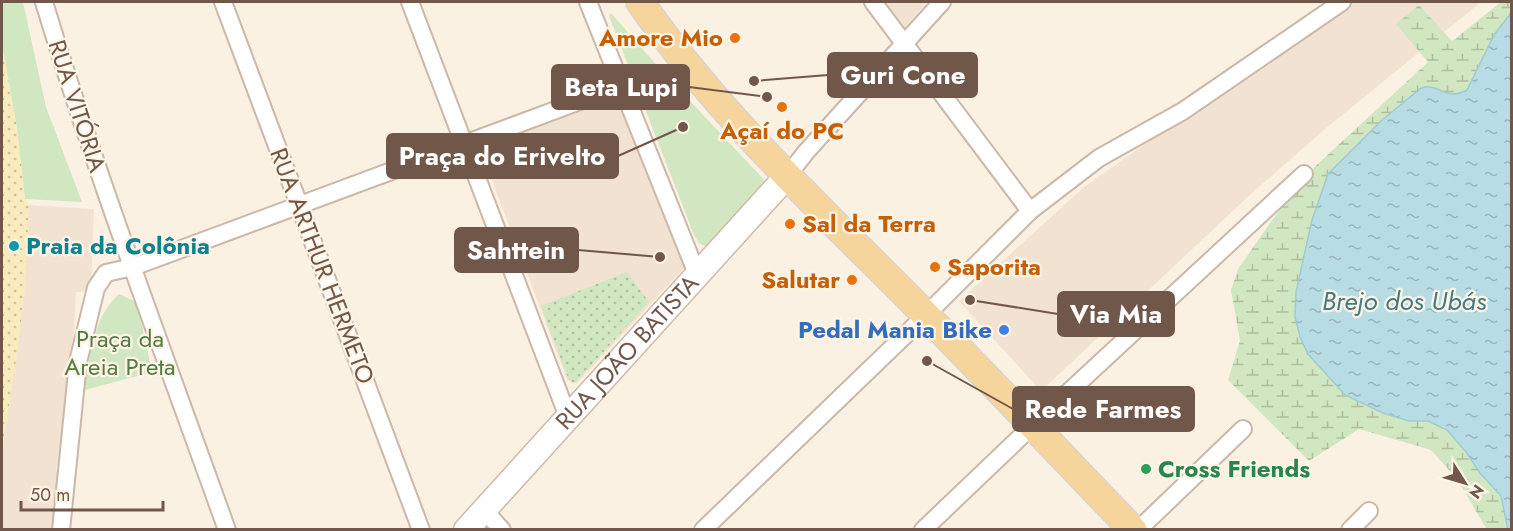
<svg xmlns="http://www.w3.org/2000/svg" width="1513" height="531" font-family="Jost,sans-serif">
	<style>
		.residential { fill: #f2e2d1 }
		.grass { fill: url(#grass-dots) }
		.wetland { fill: url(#wetland-marsh) }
		.sand { fill: url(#sand-dots) }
		.green { fill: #d1e7c1 }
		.water { fill: url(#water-ripples); stroke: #9fccd4; stroke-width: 1.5 }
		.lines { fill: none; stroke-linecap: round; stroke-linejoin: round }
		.street-casing { stroke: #cab8a9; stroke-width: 20 }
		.secondary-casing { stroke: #d0baaa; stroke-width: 27 }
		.primary-casing { stroke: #dad3d0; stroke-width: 30 }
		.street { stroke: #fff; stroke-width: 16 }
		.secondary { stroke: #fff; stroke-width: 24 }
		.primary { stroke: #f6d59d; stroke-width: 27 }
		.food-dot { fill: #e8710a; stroke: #fef5e7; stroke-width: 2 }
		.culture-dot { fill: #0f9aa8; stroke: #fef5e7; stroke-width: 2 }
		.shop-dot { fill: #3f7fe0; stroke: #fef5e7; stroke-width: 2 }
		.leisure-dot { fill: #2e9e5b; stroke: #fef5e7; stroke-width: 2 }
		.labels { text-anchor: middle; stroke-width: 4.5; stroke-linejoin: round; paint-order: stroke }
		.food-label { font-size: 24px; font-weight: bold; fill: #c56008; stroke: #fef5e7; text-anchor: end }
		.street-label { font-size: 24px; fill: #70574a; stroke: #fef5e7 }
		.culture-label { font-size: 24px; font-weight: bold; fill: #0d838f; stroke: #fef5e7; text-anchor: start }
		.shop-label { font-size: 24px; font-weight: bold; fill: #366cbe; stroke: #fef5e7; text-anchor: end }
		.park-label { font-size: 24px; fill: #557b45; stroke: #fef5e7 }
		.leisure-label { font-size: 24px; font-weight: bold; fill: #27864d; stroke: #fef5e7; text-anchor: start }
		.water-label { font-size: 26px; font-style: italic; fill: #457983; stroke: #fef5e7 }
		.leader { fill: none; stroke: #70574a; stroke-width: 2 }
		.callout-dot { fill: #70574a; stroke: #fef5e7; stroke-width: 2 }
		.callout { fill: #70574a; stroke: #70574a; stroke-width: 2 }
		.callout-label { font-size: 26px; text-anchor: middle; font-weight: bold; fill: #fff }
	</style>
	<defs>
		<pattern id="grass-dots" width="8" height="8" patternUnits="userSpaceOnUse" patternTransform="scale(1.5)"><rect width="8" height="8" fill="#d1e7c1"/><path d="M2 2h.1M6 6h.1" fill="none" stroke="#aebe9f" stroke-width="1.8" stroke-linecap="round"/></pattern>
		<pattern id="wetland-marsh" width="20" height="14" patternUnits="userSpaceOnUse" patternTransform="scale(1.5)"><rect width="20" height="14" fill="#d1e7c1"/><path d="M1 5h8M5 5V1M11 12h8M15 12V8" fill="none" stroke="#aebe9f"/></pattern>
		<pattern id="sand-dots" width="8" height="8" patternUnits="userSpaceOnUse" patternTransform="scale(1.5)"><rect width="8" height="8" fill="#f8ebbe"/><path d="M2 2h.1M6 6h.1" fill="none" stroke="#cdc19c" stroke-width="1.8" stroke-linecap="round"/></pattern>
		<pattern id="water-ripples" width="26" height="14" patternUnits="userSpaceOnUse" patternTransform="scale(1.5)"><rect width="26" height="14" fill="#b8dce3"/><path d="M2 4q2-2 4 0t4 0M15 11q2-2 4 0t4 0" fill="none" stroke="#9ab5ba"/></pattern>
	</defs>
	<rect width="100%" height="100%" fill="#fbf1e2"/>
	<!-- residential -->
	<g class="residential">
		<path d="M880 2H927L902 31Z"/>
		<path d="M1347 2H1481L1325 129 1253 192 1041 391 959 301 1084 187Z"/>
		<path d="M619 93 685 267 577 383H571L567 379 479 146Z"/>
		<path d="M28 205 94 209 91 291 76 292 74 331 56 471 62 472 54 529 2 530V449L23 292Z"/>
	</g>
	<!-- grass -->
	<path class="grass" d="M627 272 649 302 576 382H572L568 378 541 306Z"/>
	<!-- wetland -->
	<path class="wetland" d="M1501 2H1511V529H1485L1486 528 1457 479 1431 450 1359 429 1309 461 1228 380 1240 341 1231 290 1238 269 1270 223 1309 172 1428 62 1396 24 1419 5 1452 41Z"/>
	<!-- sand -->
	<path class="sand" d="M2 43 17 128 25 199 29 204 25 289 16 361 2 450Z"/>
	<!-- green -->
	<g class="green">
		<path d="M2 2H23L46 107 82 202 25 199 17 128 2 43Z"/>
		<path d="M611 13 661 70 766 182 708 248 699 243 694 235 609 16Z"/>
		<path d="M119 294 137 302 152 372 85 390C88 363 92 331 107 308 110 303 115 298 119 294Z"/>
	</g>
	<!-- water -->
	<path class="water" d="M1511 13 1512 529 1508 530 1501 496 1480 473 1466 452 1447 430 1428 421H1409L1383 413 1345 395 1308 354 1300 337 1295 317 1296 292 1312 220 1328 174 1382 120 1421 88C1439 82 1445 102 1467 90L1494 35Z"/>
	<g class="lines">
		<defs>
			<g id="street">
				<path d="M44 2C98 180 164 354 227 530"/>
				<path d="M223 2 421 530"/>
				<path d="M410 2 568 417"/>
				<path d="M588 2 697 274"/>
				<path d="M873 2 1030 211"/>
				<path d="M788 175 806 152 942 2"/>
				<path d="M484 510 502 530"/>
				<path d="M61 530 78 362 96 288 106 273 133 267 623 85"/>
				<path d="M703 530 926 315 1030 211 1099 158 1183 111 1342 2"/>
				<path d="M923 530 1033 425 1304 174"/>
				<path d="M1138 530 1243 429"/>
				<path d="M1350 530 1369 511"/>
			</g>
			<g id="secondary">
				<path id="s1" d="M466 530 788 175"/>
			</g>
			<path id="primary" d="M640 2C712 106 806 195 896 285 976 365 1054 448 1133 530"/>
		</defs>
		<!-- street casing -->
		<use href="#street" class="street-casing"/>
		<!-- secondary casing -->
		<use href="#secondary" class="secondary-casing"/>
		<!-- primary casing -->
		<use href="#primary" class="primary-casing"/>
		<!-- street -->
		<use href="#street" class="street"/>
		<!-- secondary -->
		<use href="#secondary" class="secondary"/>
		<!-- primary -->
		<use href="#primary" class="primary"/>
	</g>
	<!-- markers -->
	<g class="food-dot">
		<circle cx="735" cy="38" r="6"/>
		<circle cx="782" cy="107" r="6"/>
		<circle cx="790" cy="224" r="6"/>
		<circle cx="935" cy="267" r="6"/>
		<circle cx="852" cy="280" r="6"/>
	</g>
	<circle class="culture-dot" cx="14" cy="246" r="6"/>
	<circle class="shop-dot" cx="1004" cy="330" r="6"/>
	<circle class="leisure-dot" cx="1146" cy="469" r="6"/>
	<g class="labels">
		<!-- food labels -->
		<g class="food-label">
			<text x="723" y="46">Amore Mio</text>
			<text x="782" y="139" text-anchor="middle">Açaí do PC</text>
			<text x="802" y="232" text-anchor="start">Sal da Terra</text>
			<text x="947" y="275" text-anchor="start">Saporita</text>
			<text x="840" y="288">Salutar</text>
		</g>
		<!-- street labels -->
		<g class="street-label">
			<text transform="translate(77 106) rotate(72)" y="8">RUA VITÓRIA</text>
			<text transform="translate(322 266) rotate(69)" y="8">RUA ARTHUR HERMETO</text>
			<text dy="8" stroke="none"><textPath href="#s1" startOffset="240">RUA JOÃO BATISTA</textPath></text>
		</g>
		<!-- culture labels -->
		<g class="culture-label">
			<text x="26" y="254">Praia da Colônia</text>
		</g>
		<!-- shop labels -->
		<g class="shop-label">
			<text x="992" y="338">Pedal Mania Bike</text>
		</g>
		<!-- park labels -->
		<g class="park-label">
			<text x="120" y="347">Praça da<tspan x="120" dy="28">Areia Preta</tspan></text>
		</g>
		<!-- leisure labels -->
		<g class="leisure-label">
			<text x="1158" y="477">Cross Friends</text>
		</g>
		<!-- water labels -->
		<g class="water-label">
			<text x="1404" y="310">Brejo dos Ubás</text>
		</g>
	</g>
	<!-- callouts -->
	<path class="leader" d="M754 81L828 75M767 97L689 87M683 127L618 156M660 257L578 250M970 300L1058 314M927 361L1013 409"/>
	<g class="callout-dot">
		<circle cx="754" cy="81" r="6"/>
		<circle cx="767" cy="97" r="6"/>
		<circle cx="683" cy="127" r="6"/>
		<circle cx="660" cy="257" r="6"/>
		<circle cx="970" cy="300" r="6"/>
		<circle cx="927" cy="361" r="6"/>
	</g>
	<g class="callout">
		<rect x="828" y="53" width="149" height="44" rx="6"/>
		<rect x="552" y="65" width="137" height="44" rx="6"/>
		<rect x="387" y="134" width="231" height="44" rx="6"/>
		<rect x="455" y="228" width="123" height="44" rx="6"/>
		<rect x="1058" y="292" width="116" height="44" rx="6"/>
		<rect x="1013" y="387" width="181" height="44" rx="6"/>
	</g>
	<g class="callout-label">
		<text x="903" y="84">Guri Cone</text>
		<text x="621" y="96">Beta Lupi</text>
		<text x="502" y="165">Praça do Erivelto</text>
		<text x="516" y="259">Sahttein</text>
		<text x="1116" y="323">Via Mia</text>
		<text x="1103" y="418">Rede Farmes</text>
	</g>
	<!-- border -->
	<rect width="1513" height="531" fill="none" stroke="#70574a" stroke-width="6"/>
	<!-- north arrow -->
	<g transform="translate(1465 483) rotate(127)" stroke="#fef5e7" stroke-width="4.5" paint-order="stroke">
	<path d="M0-4.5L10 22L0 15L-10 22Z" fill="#70574a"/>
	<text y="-9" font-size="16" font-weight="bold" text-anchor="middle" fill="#70574a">N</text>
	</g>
	<!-- scale -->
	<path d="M21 501v9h142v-9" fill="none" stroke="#70574a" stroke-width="3"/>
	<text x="30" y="501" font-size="18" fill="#70574a" stroke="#fef5e7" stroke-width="4.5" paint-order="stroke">50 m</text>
</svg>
